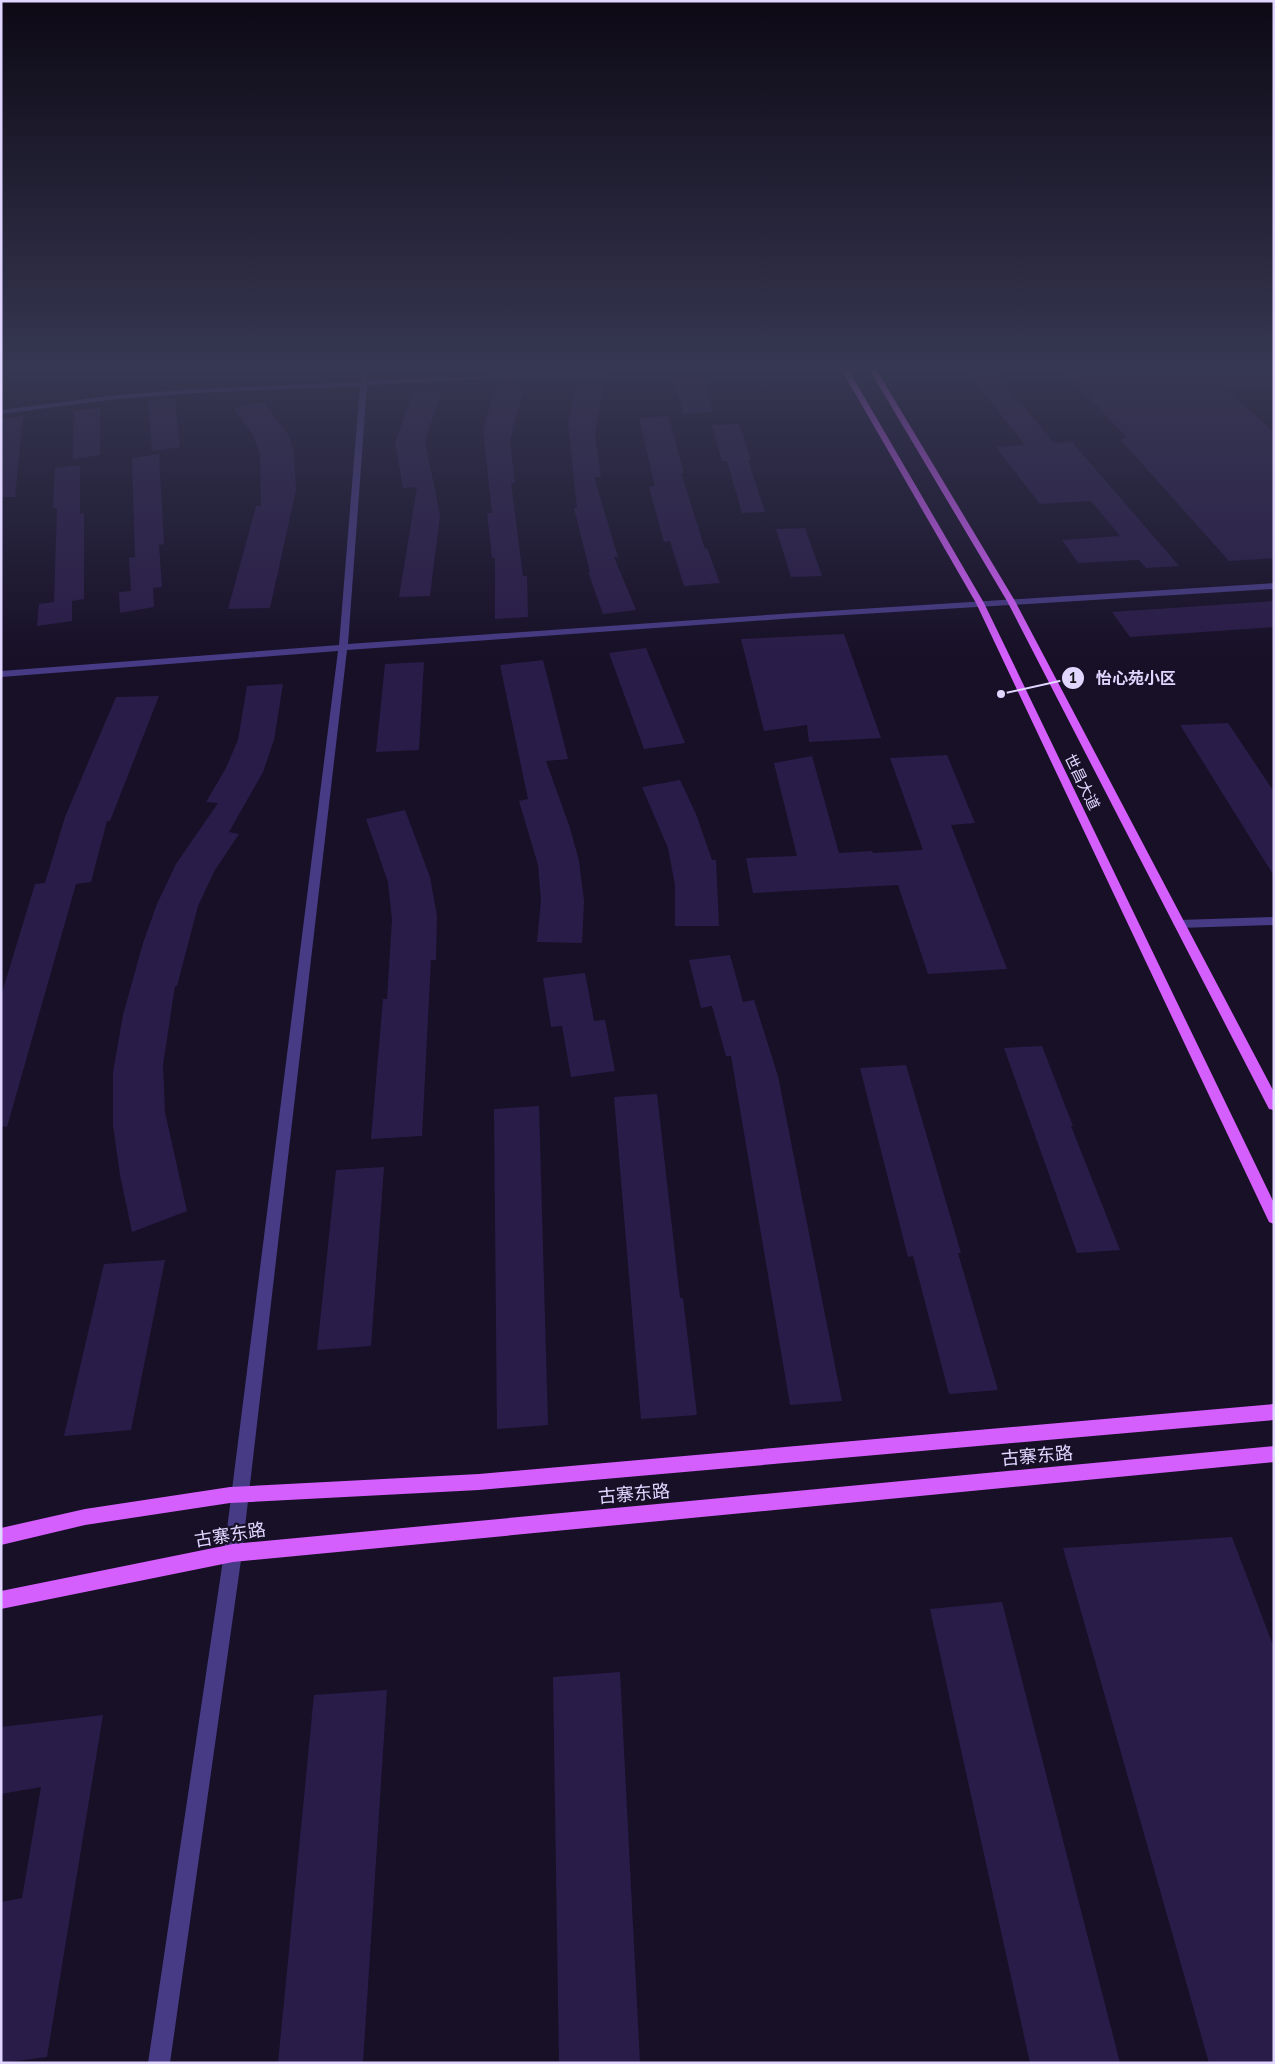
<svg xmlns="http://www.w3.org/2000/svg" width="1275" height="2064" font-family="'PT Sans','Noto Sans SC',sans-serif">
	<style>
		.building { fill: #2a1c48 }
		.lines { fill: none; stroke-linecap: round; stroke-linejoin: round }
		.service { fill: #473b85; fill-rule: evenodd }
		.minor { fill: #473b85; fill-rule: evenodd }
		.primary { fill: #d55ffd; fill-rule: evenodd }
		.labels { text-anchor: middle; stroke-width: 4.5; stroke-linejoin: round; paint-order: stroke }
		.street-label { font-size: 15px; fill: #e0d6ff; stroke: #171027 }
		.near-street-label { font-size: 18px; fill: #e0d6ff; stroke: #171027 }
		.leader { fill: none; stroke: #e0d6ff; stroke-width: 2 }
		.callout-dot { fill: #e0d6ff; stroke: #171027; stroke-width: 2 }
		.mark-label { font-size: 15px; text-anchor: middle; font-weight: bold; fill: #111 }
		.callout-label { font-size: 16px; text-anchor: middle; font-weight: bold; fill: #e0d6ff; stroke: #171027; stroke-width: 4.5; stroke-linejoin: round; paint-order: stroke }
	</style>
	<rect width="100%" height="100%" fill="#171027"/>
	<!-- building -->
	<g class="building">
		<path d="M1062 369H1267L1274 375V388L1227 391 1274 432V558L1229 561 1120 439 1127 438Z"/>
		<path d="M996 373 1054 443 1072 442 1179 566 1146 568 1139 560 1078 563 1062 540 1120 536 1091 501 1040 504 996 447 1025 445 969 375Z"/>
		<path d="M704 380 713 412 683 414 675 381Z"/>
		<path d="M576 385 603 386 595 435 601 477H594L618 557H614L636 610 603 614 588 572H590L574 508H577L568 423Z"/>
		<path d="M496 388 524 389 510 440 515 483H511L523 576H527L528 617 495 619V558H492L487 513H492L483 429Z"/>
		<path d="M414 391 441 392 425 441 440 515 430 596 399 597 417 487 403 488 395 442Z"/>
		<path d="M175 398 180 447 152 451 148 401Z"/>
		<path d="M264 402 287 433 294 451 296 490 270 608 228 609 256 506H261L260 454 254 437 234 408Z"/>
		<path d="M100 408V455L73 459 74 411Z"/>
		<path d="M23 416 15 497H1V419Z"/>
		<path d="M668 416 684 473H681L705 549 707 548 720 583 684 586 670 541 664 542 649 487 655 486 639 418Z"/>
		<path d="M739 424 751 460H748L765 512 742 513 727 461H722L712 425Z"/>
		<path d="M159 454 164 544 159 545 162 587 153 588 154 607 120 613 119 592 131 591 129 558 135 557 132 458Z"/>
		<path d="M80 465V514L84 513V599L72 601V621L37 626 39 604 54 602 57 508H53L55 468Z"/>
		<path d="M805 528 822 576 791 577 776 529Z"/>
		<path d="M1274 601V627L1130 637 1112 612Z"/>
		<path d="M844 634 881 738 809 742 807 725 764 731 741 639Z"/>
		<path d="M646 648 685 743 644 749 609 653Z"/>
		<path d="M543 660 568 759 546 761 570 828 579 861 584 901 582 943 537 942 541 900 538 865 519 801 528 799 500 665Z"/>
		<path d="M424 662 419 750 376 752 385 664Z"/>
		<path d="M283 684 274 740 263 772 229 832 239 834 215 870 198 906 177 986H175L163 1065 165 1112 187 1211 132 1232 120 1175 113 1125V1072L123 1015 143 943 157 904 176 864 218 803 206 802 226 768 238 740 247 686Z"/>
		<path d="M159 696 110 821H107L91 882 76 884 7 1127 1 1126V996L35 884 45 883 65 817 116 697Z"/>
		<path d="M1228 723 1274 792V876L1180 725Z"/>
		<path d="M947 755 975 823 951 825 1007 969 928 974 898 885 753 893 746 858 797 856 774 763 812 756 839 853 872 851 873 853 923 850 890 758Z"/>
		<path d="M680 780 696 814 712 860H716L719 926H675V885L668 848 642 787Z"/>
		<path d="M405 810 430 877 437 916 436 960H431L422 1136 371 1139 383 999H387L392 920 388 882 366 819Z"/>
		<path d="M730 955 743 1002 754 1000 778 1076 842 1401 790 1405 731 1056H726L712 1006 701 1008 689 960Z"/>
		<path d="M585 973 594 1021 605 1020 615 1071 571 1077 562 1026 551 1027 543 978Z"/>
		<path d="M1042 1046 1073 1126H1071L1120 1250 1077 1253 1004 1048Z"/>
		<path d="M906 1065 961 1253H958L998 1390 949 1394 913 1256 908 1257 860 1068Z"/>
		<path d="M657 1094 680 1298H683L697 1415 641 1419 614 1097Z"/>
		<path d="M539 1106 548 1425 497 1429 494 1109Z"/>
		<path d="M384 1167 371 1346 317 1350 336 1170Z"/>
		<path d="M165 1260 131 1430 64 1436 104 1264Z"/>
		<path d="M1232 1537 1274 1648V2063H1209L1063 1548Z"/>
		<path d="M1002 1602 1120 2063H1030L930 1609Z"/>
		<path d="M620 1672 640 2063H559L553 1677Z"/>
		<path d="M387 1690 363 2063H278L314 1695Z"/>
		<path d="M103 1715 47 2057 1 2063V1902L22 1898 41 1787 1 1794V1727Z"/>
	</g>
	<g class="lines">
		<!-- service -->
		<path class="service" d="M1274 917V925L1179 928 1173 924 1179 920Z"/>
		<!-- minor -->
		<path class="minor" d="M362 369H368L367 381 640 369H697L367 385 348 644 796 613 1274 583V589L796 618 347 650 242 1553 170 2063H148L224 1553 338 651 1 677V671L339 645 360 386 197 393 117 399 1 414V410L117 395 197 389 361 382Z"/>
		<!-- primary -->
		<g class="primary">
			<path d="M841 369H848L984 603 1274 1203V1224L1269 1222 976 603Z"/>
			<path d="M869 369H876L1015 601 1274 1092V1110L1269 1109 1007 601Z"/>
			<path d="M1274 1404V1420L479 1490 230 1503 85 1525 1 1545V1528L85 1509 230 1487 479 1474Z"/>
			<path d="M1274 1446V1462L233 1562 1 1609V1591L233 1544Z"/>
		</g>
	</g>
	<!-- sky -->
	<linearGradient id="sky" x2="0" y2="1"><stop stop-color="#0d0915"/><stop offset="0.56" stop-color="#363752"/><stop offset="1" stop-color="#363752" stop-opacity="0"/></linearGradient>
	<rect width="1275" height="658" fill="url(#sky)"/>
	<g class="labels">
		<!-- street labels -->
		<g class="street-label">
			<text transform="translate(1082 782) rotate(64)" y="5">世昌大道</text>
		</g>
		<!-- near-street labels -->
		<g class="near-street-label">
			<text transform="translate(1037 1456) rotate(-5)" y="6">古寨东路</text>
			<text transform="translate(634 1494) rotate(-5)" y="6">古寨东路</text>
			<text transform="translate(230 1535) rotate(-9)" y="6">古寨东路</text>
		</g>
	</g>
	<!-- callouts -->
	<path class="leader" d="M1001 694L1073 678"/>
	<g class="callout-dot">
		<circle cx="1001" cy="694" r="5"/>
		<circle cx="1073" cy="678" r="12"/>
	</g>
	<g class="mark-label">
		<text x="1073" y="683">1</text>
	</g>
	<g class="callout-label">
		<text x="1136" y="684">怡心苑小区</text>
	</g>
	<!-- border -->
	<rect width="1275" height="2064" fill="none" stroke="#e0d6ff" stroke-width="5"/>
</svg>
